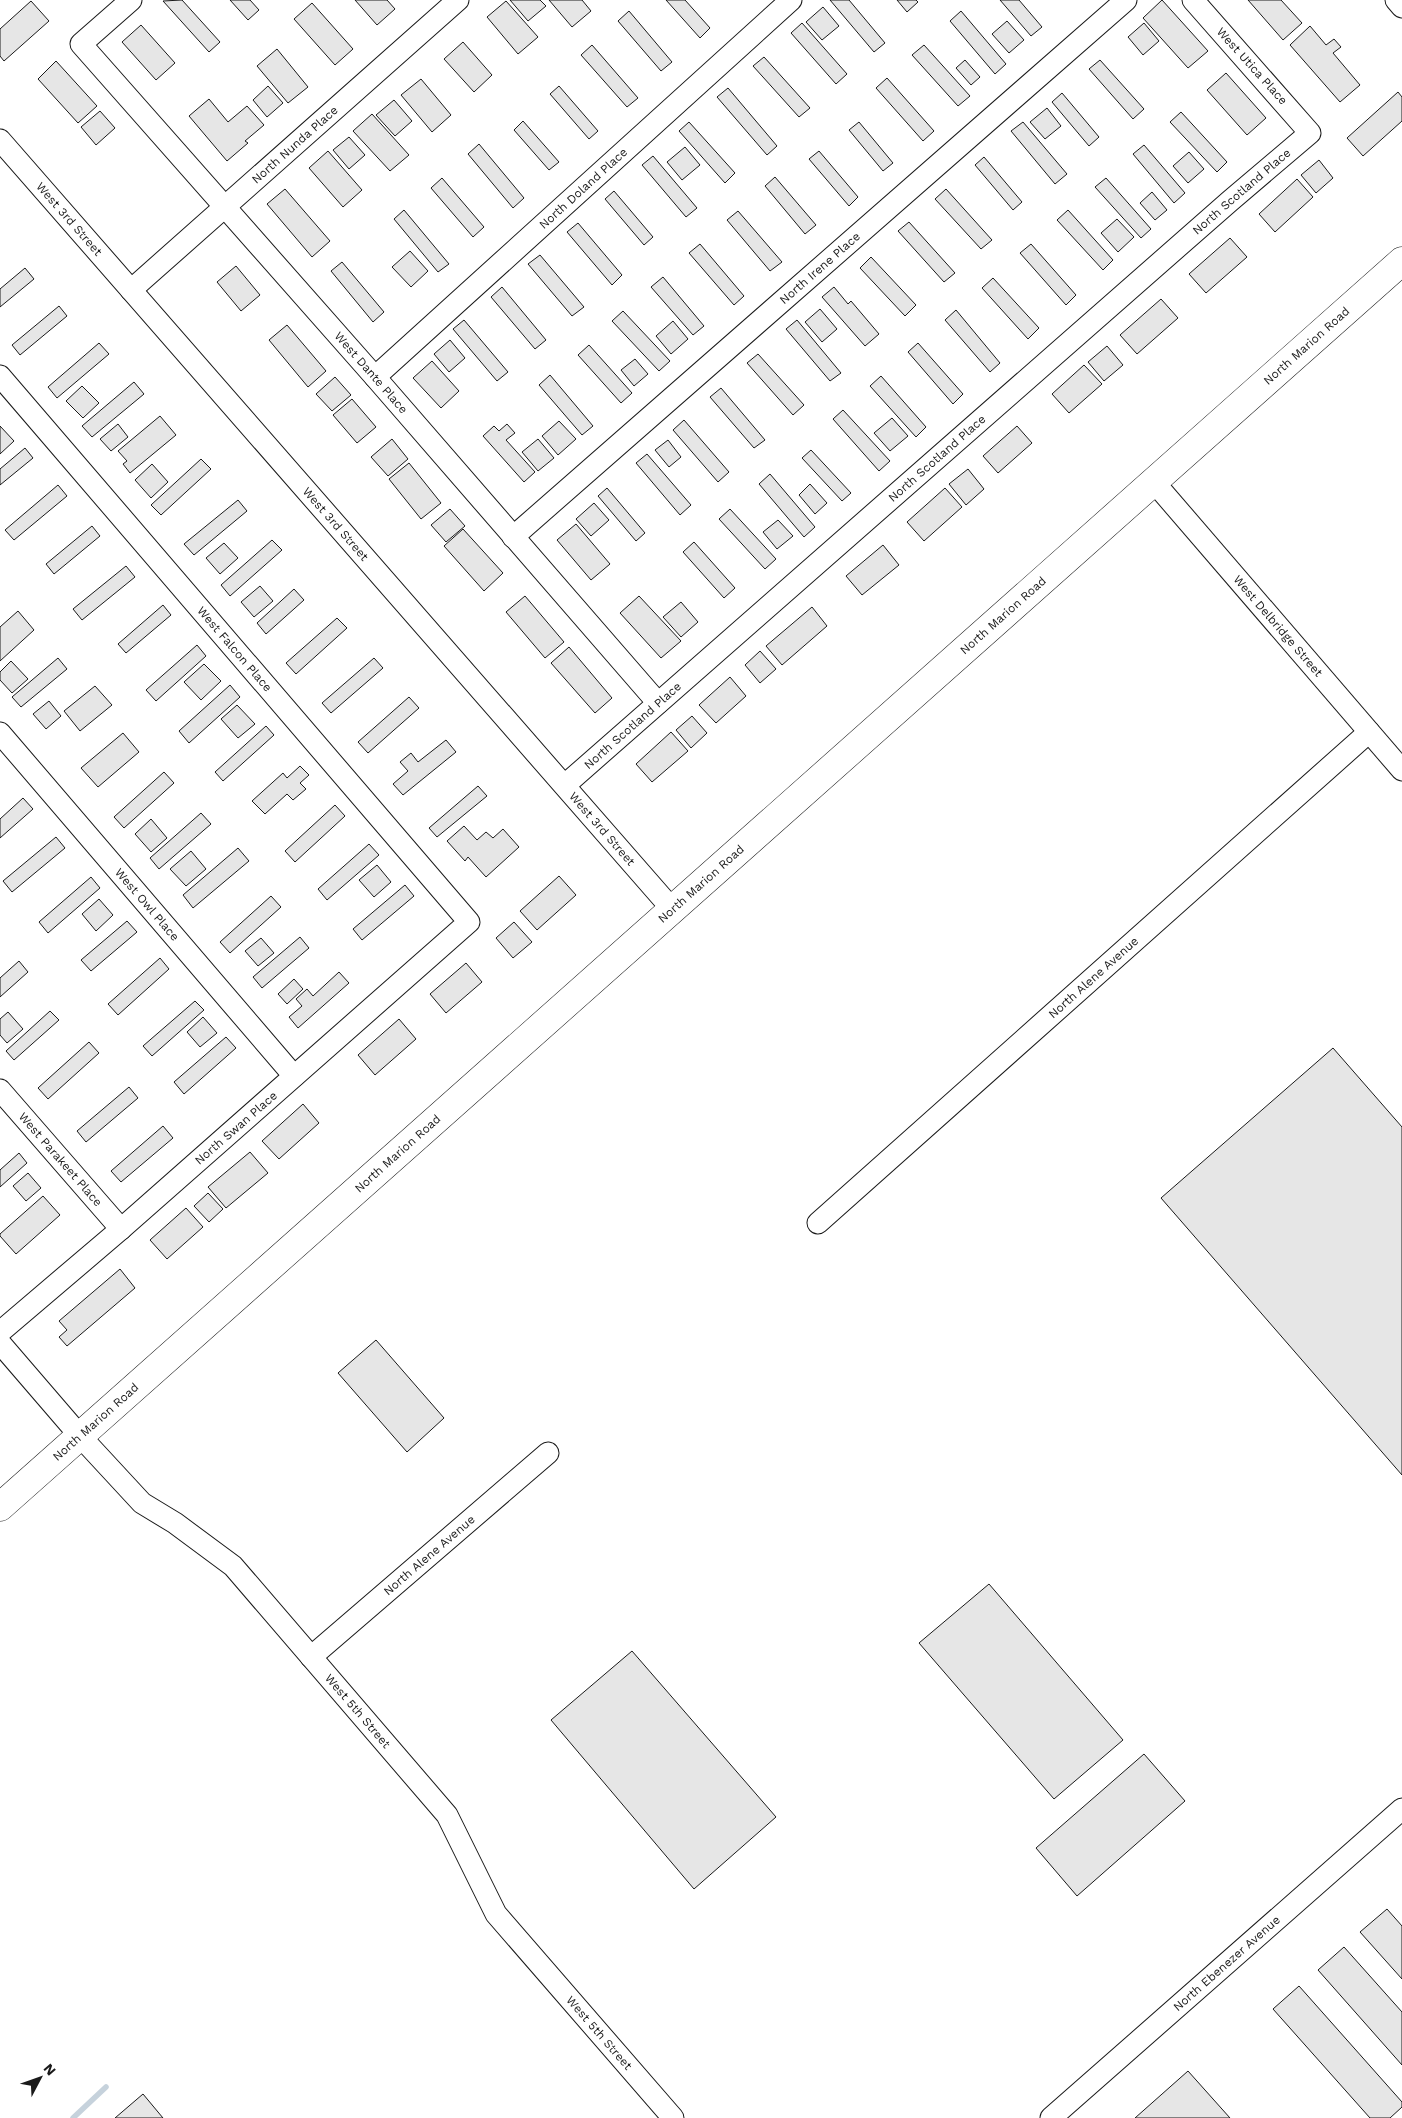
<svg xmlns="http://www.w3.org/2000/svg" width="1402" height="2118" font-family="'Work Sans',sans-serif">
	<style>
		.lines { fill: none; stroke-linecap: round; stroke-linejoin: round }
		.stream { stroke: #c6d2dc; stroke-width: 5.5 }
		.building { fill: #e6e6e6; stroke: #1a1a1a }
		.minor-casing { stroke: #1a1a1a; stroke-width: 23 }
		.major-casing { stroke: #1a1a1a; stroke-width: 29 }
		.minor { stroke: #fff; stroke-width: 21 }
		.major { stroke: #fff; stroke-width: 28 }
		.labels { text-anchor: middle; stroke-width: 4; stroke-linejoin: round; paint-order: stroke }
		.street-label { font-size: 12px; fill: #1a1a1a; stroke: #fff }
	</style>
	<rect width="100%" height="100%" fill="#fff"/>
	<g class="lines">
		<!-- stream -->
		<path class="stream" d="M73 2118 106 2087"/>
	</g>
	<!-- building -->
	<g class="building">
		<path d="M182 0 220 42 209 52 163 1Z"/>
		<path d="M230 0H250L259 10 248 20Z"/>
		<path d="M355 0H387L395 9 377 25Z"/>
		<path d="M510 0H540L546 6 528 21Z"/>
		<path d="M549 0H582L591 11 572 27Z"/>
		<path d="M666 0H685L710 28 700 38Z"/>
		<path d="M830 0H849L885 43 874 52Z"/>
		<path d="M897 0H916L918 2 907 12Z"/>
		<path d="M1000 0H1019L1042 27 1031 36Z"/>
		<path d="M1162 0 1208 51 1188 68 1143 18Z"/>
		<path d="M1248 0H1281L1302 23 1283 40Z"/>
		<path d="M31 1 49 21 4 61 0 56V29Z"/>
		<path d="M506 1 538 37 518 54 487 17Z"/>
		<path d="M312 3 353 49 335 65 294 19Z"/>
		<path d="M823 7 839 26 822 40 806 22Z"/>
		<path d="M629 11 672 62 661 71 618 21Z"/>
		<path d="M961 11 1006 64 995 74 950 21Z"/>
		<path d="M1007 21 1024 40 1009 53 992 34Z"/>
		<path d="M802 23 847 74 836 84 791 33Z"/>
		<path d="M1144 23 1159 41 1143 55 1128 37Z"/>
		<path d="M141 25 175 63 156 80 122 42Z"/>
		<path d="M1310 26 1326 45 1334 39 1341 47 1333 53 1360 85 1340 102 1290 45Z"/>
		<path d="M463 42 492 75 474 92 444 59Z"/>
		<path d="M592 45 638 98 627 107 581 55Z"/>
		<path d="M924 45 970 96 958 106 912 55Z"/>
		<path d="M277 49 308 87 288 103 257 66Z"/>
		<path d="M764 57 810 108 799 117 753 66Z"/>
		<path d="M965 60 980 77 971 85 956 68Z"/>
		<path d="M1100 60 1144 109 1133 119 1089 69Z"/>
		<path d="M56 61 97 106 78 123 38 79Z"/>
		<path d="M1226 73 1266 118 1247 135 1207 90Z"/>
		<path d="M887 78 934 131 923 141 876 88Z"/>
		<path d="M421 79 451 115 432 132 401 95Z"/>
		<path d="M268 86 283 103 267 117 253 100Z"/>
		<path d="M559 86 598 131 589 139 550 94Z"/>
		<path d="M728 88 777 146 767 155 717 97Z"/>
		<path d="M1398 92 1402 97V121L1363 156 1347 138Z"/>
		<path d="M1062 93 1099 137 1089 146 1052 102Z"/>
		<path d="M209 99 228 122 247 106 264 125 245 141 248 143 227 161 189 116Z"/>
		<path d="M394 100 412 121 395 136 376 115Z"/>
		<path d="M1047 108 1061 126 1045 139 1030 122Z"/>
		<path d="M100 111 115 128 96 145 81 127Z"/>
		<path d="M1181 112 1227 162 1217 172 1170 122Z"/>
		<path d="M372 114 409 155 390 171 353 131Z"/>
		<path d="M523 121 559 162 549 170 514 130Z"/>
		<path d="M689 122 735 173 725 183 679 131Z"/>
		<path d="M859 122 893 163 883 171 849 130Z"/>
		<path d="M1023 122 1067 174 1055 184 1011 131Z"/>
		<path d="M349 137 365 155 349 169 333 150Z"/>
		<path d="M479 144 524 198 513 208 468 154Z"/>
		<path d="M1144 145 1185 193 1174 203 1133 154Z"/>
		<path d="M685 147 700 165 682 180 667 162Z"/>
		<path d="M328 151 362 190 343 207 309 168Z"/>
		<path d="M819 151 858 197 849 206 809 159Z"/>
		<path d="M1189 152 1204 169 1188 183 1173 166Z"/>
		<path d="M653 156 697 208 686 217 642 165Z"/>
		<path d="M984 157 1022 202 1013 210 975 165Z"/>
		<path d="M1319 160 1333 178 1316 193 1301 175Z"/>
		<path d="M775 177 816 225 805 234 765 186Z"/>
		<path d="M442 178 484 227 473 237 431 188Z"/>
		<path d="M1106 178 1151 229 1141 238 1095 187Z"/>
		<path d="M1297 179 1313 197 1275 232 1259 214Z"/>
		<path d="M285 189 330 241 312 257 267 204Z"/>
		<path d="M946 189 992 240 981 249 935 199Z"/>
		<path d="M614 191 653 237 644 245 605 199Z"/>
		<path d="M1152 192 1167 210 1155 220 1140 203Z"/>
		<path d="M404 210 449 264 438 272 394 219Z"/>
		<path d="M1068 210 1113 260 1103 270 1057 220Z"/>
		<path d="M738 211 782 262 770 271 727 220Z"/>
		<path d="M1117 219 1134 237 1118 252 1101 233Z"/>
		<path d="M909 222 955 273 944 282 898 231Z"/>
		<path d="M578 223 622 275 612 285 567 232Z"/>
		<path d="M1230 238 1247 257 1206 293 1189 274Z"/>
		<path d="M700 244 744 296 734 305 689 253Z"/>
		<path d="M1031 244 1076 295 1066 305 1020 253Z"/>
		<path d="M410 251 428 271 411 287 392 267Z"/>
		<path d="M540 255 584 307 572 316 528 264Z"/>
		<path d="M871 257 916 305 905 316 860 268Z"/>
		<path d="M342 262 384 312 373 322 331 271Z"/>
		<path d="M236 266 260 295 241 311 217 282Z"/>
		<path d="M25 268 34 279 0 307V289Z"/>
		<path d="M663 277 704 326 693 335 651 287Z"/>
		<path d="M993 278 1039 328 1028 339 982 288Z"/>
		<path d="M502 287 546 340 535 349 491 297Z"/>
		<path d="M834 287 848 304 851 301 879 334 865 346 822 297Z"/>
		<path d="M1161 299 1178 318 1137 354 1120 335Z"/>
		<path d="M59 306 67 316 20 355 12 345Z"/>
		<path d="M820 309 837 329 822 342 805 322Z"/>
		<path d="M956 310 1000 363 990 372 945 320Z"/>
		<path d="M623 311 670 361 659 371 612 321Z"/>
		<path d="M464 320 508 372 497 381 453 329Z"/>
		<path d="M797 320 841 373 830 381 786 329Z"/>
		<path d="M673 321 688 339 671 354 656 336Z"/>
		<path d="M287 325 326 371 308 387 269 340Z"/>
		<path d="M450 340 465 358 449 372 434 354Z"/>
		<path d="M99 343 109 354 57 398 48 387Z"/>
		<path d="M918 343 963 394 953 404 908 352Z"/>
		<path d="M589 345 632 393 621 403 578 355Z"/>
		<path d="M1107 346 1123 365 1104 381 1088 362Z"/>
		<path d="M758 354 804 405 793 415 747 363Z"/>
		<path d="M635 359 648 374 634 386 621 370Z"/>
		<path d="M432 361 459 391 441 408 413 378Z"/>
		<path d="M1084 365 1102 384 1069 413 1052 394Z"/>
		<path d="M550 375 593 426 582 435 539 385Z"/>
		<path d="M881 376 926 427 916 437 870 386Z"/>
		<path d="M335 377 351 395 332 411 316 394Z"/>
		<path d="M134 382 144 394 92 437 82 426Z"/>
		<path d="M82 386 99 403 83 418 66 401Z"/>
		<path d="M721 388 765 440 754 448 710 397Z"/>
		<path d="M352 399 376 427 357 443 333 415Z"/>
		<path d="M843 410 890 461 879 471 833 419Z"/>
		<path d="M160 416 176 435 130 473 123 464 127 461 118 451Z"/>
		<path d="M892 418 908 436 890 451 874 433Z"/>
		<path d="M684 420 729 472 718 482 673 430Z"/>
		<path d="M559 421 576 439 558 455 542 436Z"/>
		<path d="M118 424 128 437 111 451 100 439Z"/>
		<path d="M507 424 515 433 506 440 535 472 524 482 483 436 494 426 499 431Z"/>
		<path d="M0 426 14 441 0 454Z"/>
		<path d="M1017 426 1032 443 998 473 983 456Z"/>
		<path d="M392 439 408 459 388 476 371 457Z"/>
		<path d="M538 439 554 458 538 471 522 452Z"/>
		<path d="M668 440 681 457 669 467 655 450Z"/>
		<path d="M25 448 33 458 0 485V469Z"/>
		<path d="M811 450 851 493 842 501 802 458Z"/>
		<path d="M647 454 691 505 680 515 636 463Z"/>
		<path d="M201 459 211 469 161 515 151 505Z"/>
		<path d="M409 463 441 503 421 519 389 479Z"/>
		<path d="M152 464 168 482 151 498 135 480Z"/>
		<path d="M968 469 984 489 966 505 949 484Z"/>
		<path d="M770 474 815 527 804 537 759 484Z"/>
		<path d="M810 484 827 503 815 514 799 495Z"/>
		<path d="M58 485 67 496 14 540 5 530Z"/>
		<path d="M607 488 645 533 636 541 598 496Z"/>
		<path d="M945 488 962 507 924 541 907 522Z"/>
		<path d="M238 500 247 511 194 555 184 544Z"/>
		<path d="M594 503 609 520 591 536 576 519Z"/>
		<path d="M450 509 465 526 446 542 431 525Z"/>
		<path d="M730 509 776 559 765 569 719 519Z"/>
		<path d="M778 520 793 536 777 549 763 532Z"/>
		<path d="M576 524 610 564 591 580 557 540Z"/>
		<path d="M92 526 100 536 54 574 46 564Z"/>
		<path d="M463 529 503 573 484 591 444 546Z"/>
		<path d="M272 540 282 550 230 596 221 585Z"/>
		<path d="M694 542 735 588 724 598 683 552Z"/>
		<path d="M224 543 238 558 220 574 206 558Z"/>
		<path d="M883 545 899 565 862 595 846 576Z"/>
		<path d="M126 566 135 577 82 620 73 609Z"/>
		<path d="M260 586 273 601 254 617 241 602Z"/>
		<path d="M294 589 304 600 266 634 257 623Z"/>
		<path d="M525 596 564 642 545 658 506 612Z"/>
		<path d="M639 596 681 641 661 658 620 613Z"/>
		<path d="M681 602 698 622 681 637 663 617Z"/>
		<path d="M163 605 171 615 126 653 118 644Z"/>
		<path d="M812 607 827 626 782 665 766 646Z"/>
		<path d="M18 611 34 630 0 661V627Z"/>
		<path d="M337 618 347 628 296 674 286 663Z"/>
		<path d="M197 645 206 656 156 701 146 690Z"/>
		<path d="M569 647 612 698 595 713 551 663Z"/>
		<path d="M760 651 776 669 760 683 745 665Z"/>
		<path d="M58 658 67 669 21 707 12 697Z"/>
		<path d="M374 658 383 668 331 713 322 703Z"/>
		<path d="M11 661 28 679 12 693 0 680V672Z"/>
		<path d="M204 664 221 681 201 700 184 682Z"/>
		<path d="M730 677 746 696 716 723 699 705Z"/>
		<path d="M230 685 240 697 189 743 179 731Z"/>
		<path d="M95 686 112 705 80 731 64 711Z"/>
		<path d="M409 697 419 708 368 753 358 742Z"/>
		<path d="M49 701 61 716 46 729 33 714Z"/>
		<path d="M237 705 255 724 238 738 221 719Z"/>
		<path d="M692 716 707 733 691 748 676 730Z"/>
		<path d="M266 726 274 735 223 781 215 772Z"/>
		<path d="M671 732 688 751 652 782 636 764Z"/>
		<path d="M123 733 139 752 98 787 81 768Z"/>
		<path d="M446 740 456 752 403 795 393 784 408 771 400 762 411 753 418 762Z"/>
		<path d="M300 766 309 775 300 783 306 789 293 800 287 794 265 814 252 801 283 773 287 778Z"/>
		<path d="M164 772 174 783 124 828 114 817Z"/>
		<path d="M478 786 487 796 437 837 429 828Z"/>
		<path d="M23 798 33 809 0 838V819Z"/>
		<path d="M335 805 345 816 295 862 285 851Z"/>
		<path d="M201 813 211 824 159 869 150 858Z"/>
		<path d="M151 819 167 838 151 852 135 834Z"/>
		<path d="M464 826 477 840 486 832 493 838 503 829 519 847 486 877 468 857 465 861 447 841Z"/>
		<path d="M56 837 65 848 12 892 3 881Z"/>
		<path d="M369 844 379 855 327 900 318 889Z"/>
		<path d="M238 848 249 861 193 908 183 895Z"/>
		<path d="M191 851 206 869 186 886 170 869Z"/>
		<path d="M377 865 391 882 374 897 359 880Z"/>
		<path d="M559 876 576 895 537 930 520 911Z"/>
		<path d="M91 877 100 888 48 933 39 922Z"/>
		<path d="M405 885 414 896 362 940 353 929Z"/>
		<path d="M271 896 281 907 230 953 220 942Z"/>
		<path d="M99 899 113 915 96 931 82 914Z"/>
		<path d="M127 921 137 932 91 971 81 960Z"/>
		<path d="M514 922 532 942 513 958 496 938Z"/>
		<path d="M300 937 309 948 262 988 253 977Z"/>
		<path d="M261 938 274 953 258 966 245 951Z"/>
		<path d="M160 958 169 969 118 1015 108 1004Z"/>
		<path d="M19 961 28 972 0 997V978Z"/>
		<path d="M466 963 482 982 446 1013 430 994Z"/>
		<path d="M339 972 349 983 298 1028 289 1017 302 1006 296 999 307 989 313 996Z"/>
		<path d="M294 979 303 989 287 1004 278 994Z"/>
		<path d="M195 1001 204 1010 152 1056 143 1046Z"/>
		<path d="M50 1011 59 1020 14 1060 6 1051Z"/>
		<path d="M8 1012 23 1029 7 1043 0 1035V1019Z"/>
		<path d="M203 1017 217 1033 200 1047 187 1032Z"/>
		<path d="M399 1019 416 1039 375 1075 358 1055Z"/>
		<path d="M226 1037 236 1048 184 1094 174 1082Z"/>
		<path d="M89 1042 99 1053 48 1099 38 1088Z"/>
		<path d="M1333 1048 1402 1127V1475L1161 1198Z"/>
		<path d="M129 1087 138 1098 86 1142 77 1131Z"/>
		<path d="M303 1104 319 1123 279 1159 262 1141Z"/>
		<path d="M163 1126 173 1138 121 1182 111 1171Z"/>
		<path d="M250 1152 268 1173 226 1208 208 1187Z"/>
		<path d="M19 1153 27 1163 0 1187V1170Z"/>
		<path d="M28 1173 41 1188 26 1201 13 1186Z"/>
		<path d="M208 1193 223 1209 209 1222 194 1206Z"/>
		<path d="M43 1196 60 1215 16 1254 0 1236V1234Z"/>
		<path d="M186 1208 203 1227 167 1259 150 1240Z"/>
		<path d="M120 1269 135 1288 67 1346 59 1337 67 1330 59 1321Z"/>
		<path d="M376 1340 444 1418 407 1452 338 1373Z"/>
		<path d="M989 1584 1123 1740 1054 1799 919 1643Z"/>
		<path d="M632 1651 776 1817 694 1889 551 1720Z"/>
		<path d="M1144 1754 1185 1801 1077 1896 1036 1848Z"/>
		<path d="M1387 1909 1402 1926V1979L1360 1932Z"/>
		<path d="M1344 1947 1402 2012V2065L1318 1970Z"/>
		<path d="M1299 1986 1402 2102V2107L1390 2118H1370L1273 2009Z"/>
		<path d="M1188 2071 1230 2118H1135Z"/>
		<path d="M143 2094 163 2118H115Z"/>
	</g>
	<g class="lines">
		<defs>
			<g id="minor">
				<path id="s1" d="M131 0 81 44 375 377 658 703"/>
				<path d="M1396 0 1402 7"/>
				<path id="s2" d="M0 140 672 909"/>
				<path id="s3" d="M131 290 458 0"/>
				<path id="s4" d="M0 376 469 922 121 1229 0 1332"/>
				<path id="s5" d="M375 377 791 0"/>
				<path id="s6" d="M1154 482 1402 770"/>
				<path id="s7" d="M513 537 1126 0"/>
				<path id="s8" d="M0 733 294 1076"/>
				<path id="s9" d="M565 785 1230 201 1310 133 1193 0"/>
				<path id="s10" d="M0 1090 121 1229"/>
				<path id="s11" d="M818 1223 1369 732"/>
				<path id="s12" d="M0 1343 80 1436 142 1503 175 1523 233 1566 447 1815 496 1914 673 2118"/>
				<path id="s13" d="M311 1657 548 1453"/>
				<path id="s14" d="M1051 2118 1402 1809"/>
			</g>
			<g id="major">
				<path id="s15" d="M0 1507 1402 261"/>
			</g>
		</defs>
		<!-- minor casing -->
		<use href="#minor" class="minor-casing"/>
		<!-- major casing -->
		<use href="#major" class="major-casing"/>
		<!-- minor -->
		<use href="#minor" class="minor"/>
		<!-- major -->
		<use href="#major" class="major"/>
	</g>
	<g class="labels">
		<!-- street labels -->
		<g class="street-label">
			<text transform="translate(1252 66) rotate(48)" y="4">West Utica Place</text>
			<text dy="4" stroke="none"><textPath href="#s3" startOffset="219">North Nunda Place</textPath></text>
			<text dy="4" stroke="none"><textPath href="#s5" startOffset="281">North Doland Place</textPath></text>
			<text dy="4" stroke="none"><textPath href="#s9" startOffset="900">North Scotland Place</textPath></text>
			<text dy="4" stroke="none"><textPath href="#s2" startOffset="105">West 3rd Street</textPath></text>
			<text dy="4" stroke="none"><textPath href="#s7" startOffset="408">North Irene Place</textPath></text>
			<text dy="4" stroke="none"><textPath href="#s15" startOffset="1748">North Marion Road</textPath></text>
			<text dy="4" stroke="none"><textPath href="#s1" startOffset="505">West Dante Place</textPath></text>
			<text dy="4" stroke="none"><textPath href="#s9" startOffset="495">North Scotland Place</textPath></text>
			<text dy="4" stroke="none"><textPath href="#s2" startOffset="510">West 3rd Street</textPath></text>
			<text dy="4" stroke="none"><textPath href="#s15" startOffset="1342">North Marion Road</textPath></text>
			<text dy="4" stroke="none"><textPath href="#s6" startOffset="190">West Delbridge Street</textPath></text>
			<text dy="4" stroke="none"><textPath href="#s4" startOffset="360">West Falcon Place</textPath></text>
			<text dy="4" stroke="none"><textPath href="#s9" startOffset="90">North Scotland Place</textPath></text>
			<text dy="4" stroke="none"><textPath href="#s2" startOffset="915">West 3rd Street</textPath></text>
			<text dy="4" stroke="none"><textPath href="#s15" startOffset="938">North Marion Road</textPath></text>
			<text dy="4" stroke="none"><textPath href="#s8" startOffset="226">West Owl Place</textPath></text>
			<text dy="4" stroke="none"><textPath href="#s11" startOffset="369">North Alene Avenue</textPath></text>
			<text transform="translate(236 1128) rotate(-41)" y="4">North Swan Place</text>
			<text dy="4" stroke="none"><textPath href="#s15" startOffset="532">North Marion Road</textPath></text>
			<text dy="4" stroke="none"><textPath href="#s10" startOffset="92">West Parakeet Place</textPath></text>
			<text dy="4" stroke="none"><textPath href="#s15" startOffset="128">North Marion Road</textPath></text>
			<text dy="4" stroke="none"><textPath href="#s13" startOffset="156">North Alene Avenue</textPath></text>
			<text dy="4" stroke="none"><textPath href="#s12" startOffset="516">West 5th Street</textPath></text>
			<text dy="4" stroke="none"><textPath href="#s14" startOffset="234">North Ebenezer Avenue</textPath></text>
			<text dy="4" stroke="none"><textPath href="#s12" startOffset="921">West 5th Street</textPath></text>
		</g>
	</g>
	<!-- north arrow -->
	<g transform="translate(40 2078) rotate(49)" stroke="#ffffff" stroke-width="4" paint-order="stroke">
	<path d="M0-4L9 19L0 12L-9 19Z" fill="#1a1a1a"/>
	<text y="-8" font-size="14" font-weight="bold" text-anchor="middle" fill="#1a1a1a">N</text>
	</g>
</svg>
